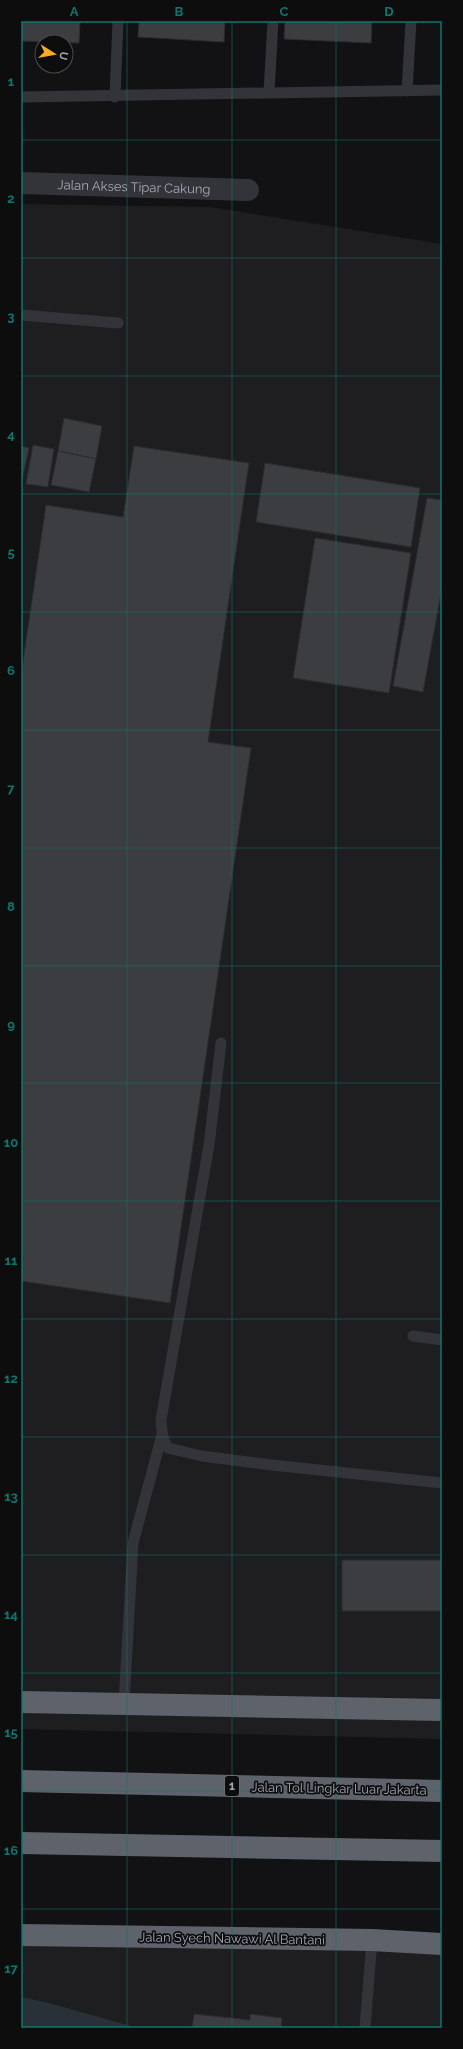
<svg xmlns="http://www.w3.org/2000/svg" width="463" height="2049" font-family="Raleway,sans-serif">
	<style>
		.built { fill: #1e1e21 }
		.water { fill: #283138 }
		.building { fill: #3c3d41; stroke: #2c2c30 }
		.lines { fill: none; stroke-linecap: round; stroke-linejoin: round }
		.lane { stroke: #333439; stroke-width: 11 }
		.street { stroke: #333439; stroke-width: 22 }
		.highway { stroke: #5e626a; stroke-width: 22 }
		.grid { fill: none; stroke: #0f766e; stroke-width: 1; stroke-opacity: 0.55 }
		.labels { text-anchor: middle; stroke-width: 3.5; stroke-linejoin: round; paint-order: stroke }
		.shield { fill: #0d0d0e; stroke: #757a83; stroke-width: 1 }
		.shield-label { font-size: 12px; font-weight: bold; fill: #a2a9b5 }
		.street-label { font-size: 13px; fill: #a2a9b5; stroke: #0d0d0e }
		.neatline { fill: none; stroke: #0f766e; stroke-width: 1.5 }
		.grid-label { font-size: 13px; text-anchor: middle; font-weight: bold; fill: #0f766e }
	</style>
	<rect width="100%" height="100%" fill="#121214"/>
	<!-- built -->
	<g class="built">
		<path d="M21 204 210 207 442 244V1739L21 1729Z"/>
		<path d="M21 1926 442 1949V2028H21Z"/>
	</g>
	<!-- water -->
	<path class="water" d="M21 1997 45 2002 138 2028H21Z"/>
	<!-- building -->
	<g class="building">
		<path d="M21 21H80L79 43 21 41Z"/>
		<path d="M139 21H225L224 42 138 37Z"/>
		<path d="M285 21H372L371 43 284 39Z"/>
		<path d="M64 418 102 426 96 459 58 451Z"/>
		<path d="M33 445 54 449 48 487 26 484Z"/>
		<path d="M21 446 29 448 21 485Z"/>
		<path d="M134 446 249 463 208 742 251 748 170 1303 21 1281V675L46 505 123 517Z"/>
		<path d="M58 451 96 459 89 492 51 485Z"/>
		<path d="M265 463 420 488 411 547 256 522Z"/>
		<path d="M427 498 442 500V588L423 692 393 686Z"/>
		<path d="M315 538 411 553 389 693 293 678Z"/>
		<rect x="342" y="1560" width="100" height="51"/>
		<path d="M194 2014 250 2020V2014L282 2018 281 2028H192Z"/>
	</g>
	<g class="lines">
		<!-- lane -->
		<g class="lane">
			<path d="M407 91 411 21"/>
			<path d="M269 92 273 21"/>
			<path d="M21 97 442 90"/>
			<path d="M115 97 118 21"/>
			<path d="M21 315 118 323"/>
			<path d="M221 1043 209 1145 161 1420C162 1431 162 1439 168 1448L202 1456 272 1465 442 1483"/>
			<path d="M413 1336 442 1340"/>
			<path d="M124 1704 133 1543 162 1435"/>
			<path d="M365 2028 372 1940"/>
		</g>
		<!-- street -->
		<path class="street" id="s1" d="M21 183 248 190"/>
		<!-- highway -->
		<g class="highway">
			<path d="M21 1702 442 1710"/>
			<path d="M21 1781 442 1791"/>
			<path d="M21 1843 442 1851"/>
			<path d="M21 1935 372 1940 442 1944"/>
		</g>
	</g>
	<!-- grid -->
	<path class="grid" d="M127 21V2028M232 21V2028M336 21V2028M21 140H442M21 258H442M21 376H442M21 494H442M21 612H442M21 730H442M21 848H442M21 966H442M21 1083H442M21 1201H442M21 1319H442M21 1437H442M21 1555H442M21 1673H442M21 1791H442M21 1909H442"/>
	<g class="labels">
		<!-- shield labels -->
		<rect class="shield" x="225" y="1776" width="14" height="20" rx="3"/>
		<g class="shield-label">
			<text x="232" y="1790">1</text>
		</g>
		<!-- street labels -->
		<g class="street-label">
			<text dy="5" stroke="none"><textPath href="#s1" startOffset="113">Jalan Akses Tipar Cakung</textPath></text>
			<text transform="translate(339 1788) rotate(1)" y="5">Jalan Tol Lingkar Luar Jakarta</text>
			<text transform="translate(232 1938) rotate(1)" y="5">Jalan Syech Nawawi Al Bantani</text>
		</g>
	</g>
	<!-- border -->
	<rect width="463" height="2049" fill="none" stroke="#0d0d0e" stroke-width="44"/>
	<!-- north arrow -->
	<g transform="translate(54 54) rotate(101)"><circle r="19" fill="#0d0d0e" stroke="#494b51"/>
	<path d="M0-3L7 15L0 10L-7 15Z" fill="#faaa23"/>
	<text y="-6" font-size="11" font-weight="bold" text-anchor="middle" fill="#a2a9b5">U</text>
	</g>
	<rect x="22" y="22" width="419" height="2005" class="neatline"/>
	<g class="grid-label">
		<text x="74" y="16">A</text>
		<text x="179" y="16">B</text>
		<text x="284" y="16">C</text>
		<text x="389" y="16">D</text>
		<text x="11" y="86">1</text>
		<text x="11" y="203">2</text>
		<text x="11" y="321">3</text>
		<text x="11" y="439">4</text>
		<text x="11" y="557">5</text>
		<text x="11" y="675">6</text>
		<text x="11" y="793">7</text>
		<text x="11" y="911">8</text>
		<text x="11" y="1029">9</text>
		<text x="11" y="1147">10</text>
		<text x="11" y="1265">11</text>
		<text x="11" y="1383">12</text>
		<text x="11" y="1501">13</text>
		<text x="11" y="1619">14</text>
		<text x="11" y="1737">15</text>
		<text x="11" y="1855">16</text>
		<text x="11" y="1973">17</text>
	</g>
</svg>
